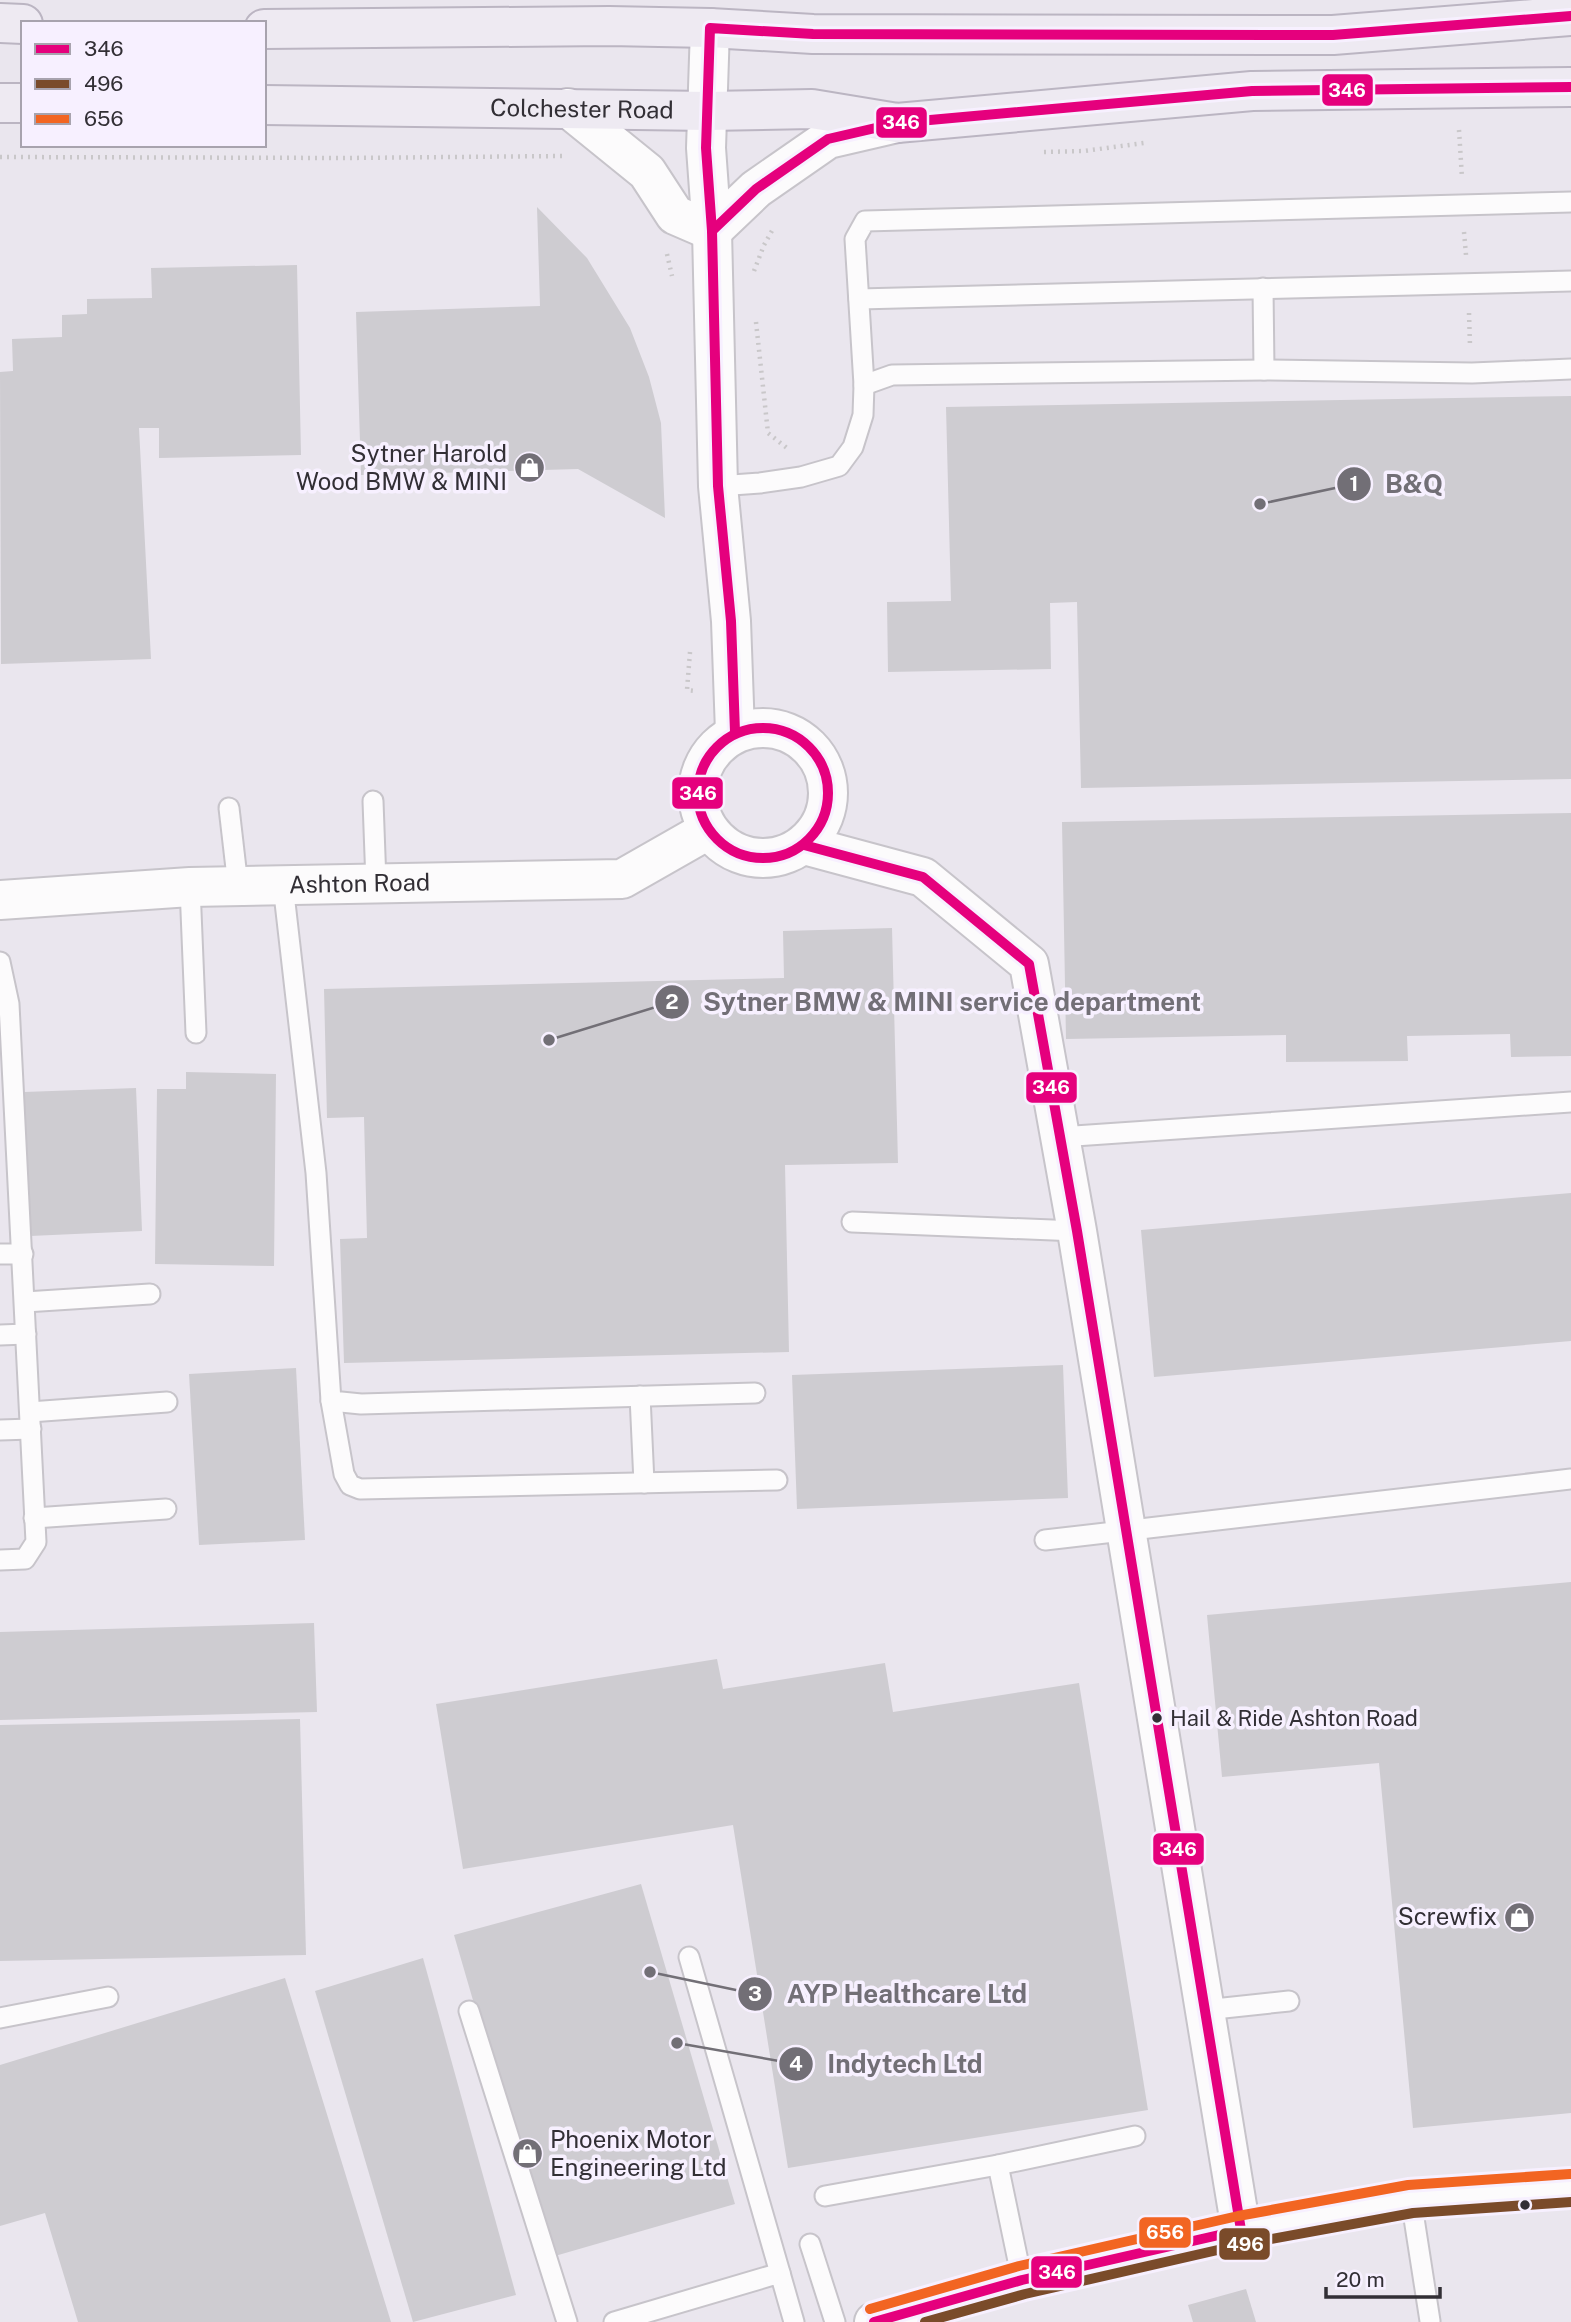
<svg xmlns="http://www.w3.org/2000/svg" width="1571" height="2322" font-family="'Public Sans',sans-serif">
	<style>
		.building { fill: #ceccd1 }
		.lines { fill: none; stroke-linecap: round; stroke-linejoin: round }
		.service-casing { stroke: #c7c4ca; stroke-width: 23 }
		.minor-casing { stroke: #c7c4ca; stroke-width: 42 }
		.tertiary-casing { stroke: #c7c4ca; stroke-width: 42 }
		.trunk-casing { stroke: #bbb5c2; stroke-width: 42 }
		.path { stroke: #c9c7c9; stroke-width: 4.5; stroke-dasharray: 2 5; stroke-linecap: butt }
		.service { stroke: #fcfbfc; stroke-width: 19 }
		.minor { stroke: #fcfbfc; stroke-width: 38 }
		.tertiary { stroke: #fcfbfc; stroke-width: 38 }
		.trunk { stroke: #eeeaf2; stroke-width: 38 }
		.bus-1-casing { stroke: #f7f0ff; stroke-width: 16 }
		.bus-2-casing { stroke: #f7f0ff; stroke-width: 16 }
		.bus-3-casing { stroke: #f7f0ff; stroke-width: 16 }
		.bus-1 { stroke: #e5007d; stroke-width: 10 }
		.bus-2 { stroke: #7a4b2a; stroke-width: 10 }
		.bus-3 { stroke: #f26522; stroke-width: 10 }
		.bus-dot { fill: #322f35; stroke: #f7f0ff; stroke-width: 2.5 }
		.labels { text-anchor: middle; stroke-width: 7; stroke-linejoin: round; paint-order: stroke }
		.bus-label { font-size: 22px; fill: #322f35; stroke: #f7f0ff; text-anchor: start }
		.street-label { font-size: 24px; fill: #322f35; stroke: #f7f0ff }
		.poi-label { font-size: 24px; fill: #322f35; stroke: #f7f0ff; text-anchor: end }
		.leader { fill: none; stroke: #726f76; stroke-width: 2.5 }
		.callout-dot { fill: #726f76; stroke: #f7f0ff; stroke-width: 2.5 }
		.mark-label { font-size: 21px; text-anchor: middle; font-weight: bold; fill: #fff }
		.callout-label { font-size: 26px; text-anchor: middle; font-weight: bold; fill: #726f76; stroke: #f7f0ff; stroke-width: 7; stroke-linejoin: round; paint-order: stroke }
		.line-badge { stroke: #f7f0ff; stroke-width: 2.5 }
		.badge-label { font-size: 19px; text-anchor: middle; font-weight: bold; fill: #fff }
	</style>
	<rect width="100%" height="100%" fill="#eae6ee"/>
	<!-- building -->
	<g class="building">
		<path d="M537 207 587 258 630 328 649 377 661 423 665 518 578 469 361 475 356 312 540 306Z"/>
		<path d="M297 265 301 455 159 458V428H139L151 659 1 664 0 372 13 371 12 339 62 337V315L87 314V299L152 298 151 268Z"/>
		<path d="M1571 396V779L1081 788 1077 602 1050 603 1051 669 888 672 887 602 951 601 946 407Z"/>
		<path d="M1571 813V1056L1511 1057 1510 1034 1407 1036 1408 1061 1286 1062V1035L1066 1039 1062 822Z"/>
		<path d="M892 928 898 1163 785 1165 789 1352 344 1363 340 1239 367 1238 364 1117 327 1118 324 989 784 978 783 931Z"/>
		<path d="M186 1072 276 1074 274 1266 155 1264 157 1089H186Z"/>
		<path d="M136 1088 142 1231 30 1236 24 1092Z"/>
		<path d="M1571 1193V1341L1154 1377 1141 1230Z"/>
		<path d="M1063 1365 1068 1498 797 1509 792 1375Z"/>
		<path d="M296 1368 305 1540 199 1545 189 1374Z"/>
		<path d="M1571 1582V2113L1413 2128 1379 1763 1222 1777 1207 1615Z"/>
		<path d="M314 1623 317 1712 0 1720V1632Z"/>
		<path d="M717 1659 723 1689 885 1663 893 1712 1079 1683 1148 2110 788 2168 733 1825 463 1869 436 1704Z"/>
		<path d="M300 1719 306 1955 0 1961V1725Z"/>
		<path d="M641 1884 735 2204 548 2258 454 1935Z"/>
		<path d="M423 1958 516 2295 413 2322 315 1991Z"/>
		<path d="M285 1978 391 2322H78L45 2213 0 2226V2065Z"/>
		<path d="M1246 2289 1256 2322H1193L1188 2305Z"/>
	</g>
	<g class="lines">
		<defs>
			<g id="service">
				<path d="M1263 288 1264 370"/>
				<path d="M859 299 1571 281"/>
				<path d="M864 385 892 375 1264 370 1472 373 1571 369"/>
				<path d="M718 486 760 483 801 477 839 466 853 447 863 415 864 385 855 239 865 221 1571 202"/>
				<path d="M373 801 376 883"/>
				<path d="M229 808 238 886"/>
				<path d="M283 885 316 1173 331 1401 361 1404 755 1393"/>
				<path d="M190 887 196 1033"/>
				<path d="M0 962 9 1004 36 1542 25 1559 0 1560"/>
				<path d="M1060 1137 1571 1102"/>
				<path d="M852 1222 1077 1231"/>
				<path d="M0 1254H23"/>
				<path d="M25 1302 150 1294"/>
				<path d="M0 1335 26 1334"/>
				<path d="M640 1396 644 1483"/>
				<path d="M331 1401 344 1474 350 1485 360 1489 777 1480"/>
				<path d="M30 1412 167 1402"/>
				<path d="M0 1430 31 1429"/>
				<path d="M34 1518 166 1509"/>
				<path d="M1045 1540 1571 1479"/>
				<path d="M689 1957 780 2273"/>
				<path d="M1205 2010 1289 2001"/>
				<path d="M469 2011 567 2322"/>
				<path d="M0 2018 108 1997"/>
				<path d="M825 2196 998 2165"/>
				<path d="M1411 2199 1430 2321"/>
				<path d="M810 2244 835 2322"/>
				<path d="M1022 2280 998 2165 1135 2136"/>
				<path d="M614 2322 780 2273 794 2322"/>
			</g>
			<g id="minor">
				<path id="s1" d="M0 900 190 887 622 879 708 830"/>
			</g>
			<g id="tertiary">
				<path d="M710 28 706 148 712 231 718 486 731 621 735 732"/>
				<path d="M568 108 647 172 675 215 712 231"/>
				<path d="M712 231 756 189 828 139 897 123"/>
				<circle cx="763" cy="793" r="65"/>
				<path d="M804 845 923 877 1029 964 1077 1231 1241 2230"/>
				<path d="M874 2322 1022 2280 1241 2230 1411 2199 1571 2188"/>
			</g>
			<g id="trunk">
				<path d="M0 23 23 24"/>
				<path d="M264 29 609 26 710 28 813 34 1333 35 1571 16"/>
				<path d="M0 103H23"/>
				<path id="s2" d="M264 105 708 111 812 109 897 123 1252 91 1571 87"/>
			</g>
		</defs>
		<!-- service casing -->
		<use href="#service" class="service-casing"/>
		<!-- minor casing -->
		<use href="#minor" class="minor-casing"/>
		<!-- tertiary casing -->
		<use href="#tertiary" class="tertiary-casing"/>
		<!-- trunk casing -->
		<use href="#trunk" class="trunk-casing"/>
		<!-- path -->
		<g class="path">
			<path d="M1459 130 1462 178"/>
			<path d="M1044 152 1084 151 1144 143"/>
			<path d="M0 157 345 158 563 156"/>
			<path d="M1464 232 1466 255"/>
			<path d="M667 254 672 276"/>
			<path d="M754 271 764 245 773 229"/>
			<path d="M1469 313 1470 346"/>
			<path d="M756 322 768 433 788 449"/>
			<path d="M690 652 687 690 696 691"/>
		</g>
		<!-- service -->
		<use href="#service" class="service"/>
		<!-- minor -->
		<use href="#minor" class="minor"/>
		<!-- tertiary -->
		<use href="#tertiary" class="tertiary"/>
		<!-- trunk -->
		<use href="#trunk" class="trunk"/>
		<defs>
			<g id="bus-1">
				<path d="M712 231 756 189 828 139 897 123 1252 91 1571 87"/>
				<circle cx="763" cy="793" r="65"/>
				<path d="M735 732 731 621 718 486 712 231 706 148 710 28 813 34 1333 35 1571 16"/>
				<path d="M804 845 923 877 1029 964 1077 1231 1241 2230"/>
				<path d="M874 2322 1022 2280 1241 2230"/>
			</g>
			<path id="bus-2" d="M925 2322 1025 2294 1244 2244 1413 2213 1571 2202"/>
			<path id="bus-3" d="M870 2309 1019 2266 1238 2216 1408 2185 1570 2174"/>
		</defs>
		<!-- bus-1 casing -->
		<use href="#bus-1" class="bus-1-casing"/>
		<!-- bus-2 casing -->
		<use href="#bus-2" class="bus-2-casing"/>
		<!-- bus-3 casing -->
		<use href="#bus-3" class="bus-3-casing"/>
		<!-- bus-1 -->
		<use href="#bus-1" class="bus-1"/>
		<!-- bus-2 -->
		<use href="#bus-2" class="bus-2"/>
		<!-- bus-3 -->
		<use href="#bus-3" class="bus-3"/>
	</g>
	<!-- icons -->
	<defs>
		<symbol id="shop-disc" viewBox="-11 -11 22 22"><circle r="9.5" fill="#726f76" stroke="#f7f0ff"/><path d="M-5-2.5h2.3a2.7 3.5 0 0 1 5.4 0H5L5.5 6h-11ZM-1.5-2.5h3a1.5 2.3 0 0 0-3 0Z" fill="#fff"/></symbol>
	</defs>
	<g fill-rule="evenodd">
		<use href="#shop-disc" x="512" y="450" width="35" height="35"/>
		<use href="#shop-disc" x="1502" y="1900" width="35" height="35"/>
		<use href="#shop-disc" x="510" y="2136" width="35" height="35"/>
	</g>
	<!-- markers -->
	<g class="bus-dot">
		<circle cx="1157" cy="1718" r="6"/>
		<circle cx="1525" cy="2205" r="6"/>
	</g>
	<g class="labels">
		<!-- bus labels -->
		<g class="bus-label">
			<text x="1170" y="1726">Hail &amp; Ride Ashton Road</text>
		</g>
		<!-- street labels -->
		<g class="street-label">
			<text dy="8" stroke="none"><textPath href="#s2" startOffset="318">Colchester Road</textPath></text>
			<text dy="8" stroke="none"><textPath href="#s1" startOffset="360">Ashton Road</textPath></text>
		</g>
		<!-- poi labels -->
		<g class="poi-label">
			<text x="507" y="462">Sytner Harold<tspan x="507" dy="28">Wood BMW &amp; MINI</tspan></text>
			<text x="1497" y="1925">Screwfix</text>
			<text x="550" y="2148" text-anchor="start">Phoenix Motor<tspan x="550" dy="28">Engineering Ltd</tspan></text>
		</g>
	</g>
	<!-- callouts -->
	<path class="leader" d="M1260 504L1354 484M549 1040L672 1002M650 1972L755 1994M677 2043L796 2064"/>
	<g class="callout-dot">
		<circle cx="1260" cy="504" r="7"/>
		<circle cx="549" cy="1040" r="7"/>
		<circle cx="650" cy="1972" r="7"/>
		<circle cx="677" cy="2043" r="7"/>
		<circle cx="1354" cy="484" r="18"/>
		<circle cx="672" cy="1002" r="18"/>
		<circle cx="755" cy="1994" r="18"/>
		<circle cx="796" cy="2064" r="18"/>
	</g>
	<g class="mark-label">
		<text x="1354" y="491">1</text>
		<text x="672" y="1009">2</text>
		<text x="755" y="2001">3</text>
		<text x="796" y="2071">4</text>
	</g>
	<g class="callout-label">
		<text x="1414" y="493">B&amp;Q</text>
		<text x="952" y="1011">Sytner BMW &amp; MINI service department</text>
		<text x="907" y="2003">AYP Healthcare Ltd</text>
		<text x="905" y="2073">Indytech Ltd</text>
	</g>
	<g class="line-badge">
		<rect x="1321" y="73" width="53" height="34" rx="7" fill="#e5007d"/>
		<rect x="875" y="106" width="53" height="33" rx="7" fill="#e5007d"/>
		<rect x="671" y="776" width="53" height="34" rx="7" fill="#e5007d"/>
		<rect x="1025" y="1071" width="53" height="33" rx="7" fill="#e5007d"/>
		<rect x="1152" y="1832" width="53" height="34" rx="7" fill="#e5007d"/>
		<rect x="1138" y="2216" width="54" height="33" rx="7" fill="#f26522"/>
		<rect x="1218" y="2227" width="53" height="34" rx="7" fill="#7a4b2a"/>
		<rect x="1030" y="2255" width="53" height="34" rx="7" fill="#e5007d"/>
	</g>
	<g class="badge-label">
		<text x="1347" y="97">346</text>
		<text x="901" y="129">346</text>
		<text x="698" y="800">346</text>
		<text x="1051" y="1094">346</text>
		<text x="1178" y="1856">346</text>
		<text x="1165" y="2239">656</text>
		<text x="1245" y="2251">496</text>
		<text x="1057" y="2279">346</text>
	</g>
	<!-- legend -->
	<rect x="21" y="21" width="245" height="126" fill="#f7f0ff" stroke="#a8a3ae" stroke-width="2"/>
	<rect x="35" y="44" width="35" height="10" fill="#e5007d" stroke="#a8a3ae" stroke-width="2"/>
	<text x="84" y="56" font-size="21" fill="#322f35">346</text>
	<rect x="35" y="79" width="35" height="10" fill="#7a4b2a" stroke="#a8a3ae" stroke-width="2"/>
	<text x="84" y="91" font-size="21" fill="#322f35">496</text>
	<rect x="35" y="114" width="35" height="10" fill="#f26522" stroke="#a8a3ae" stroke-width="2"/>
	<text x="84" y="126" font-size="21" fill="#322f35">656</text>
	<!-- scale -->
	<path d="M1326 2287v10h114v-10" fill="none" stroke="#322f35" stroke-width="3.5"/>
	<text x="1336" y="2287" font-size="21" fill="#322f35" stroke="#f7f0ff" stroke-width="5" paint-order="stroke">20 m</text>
</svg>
